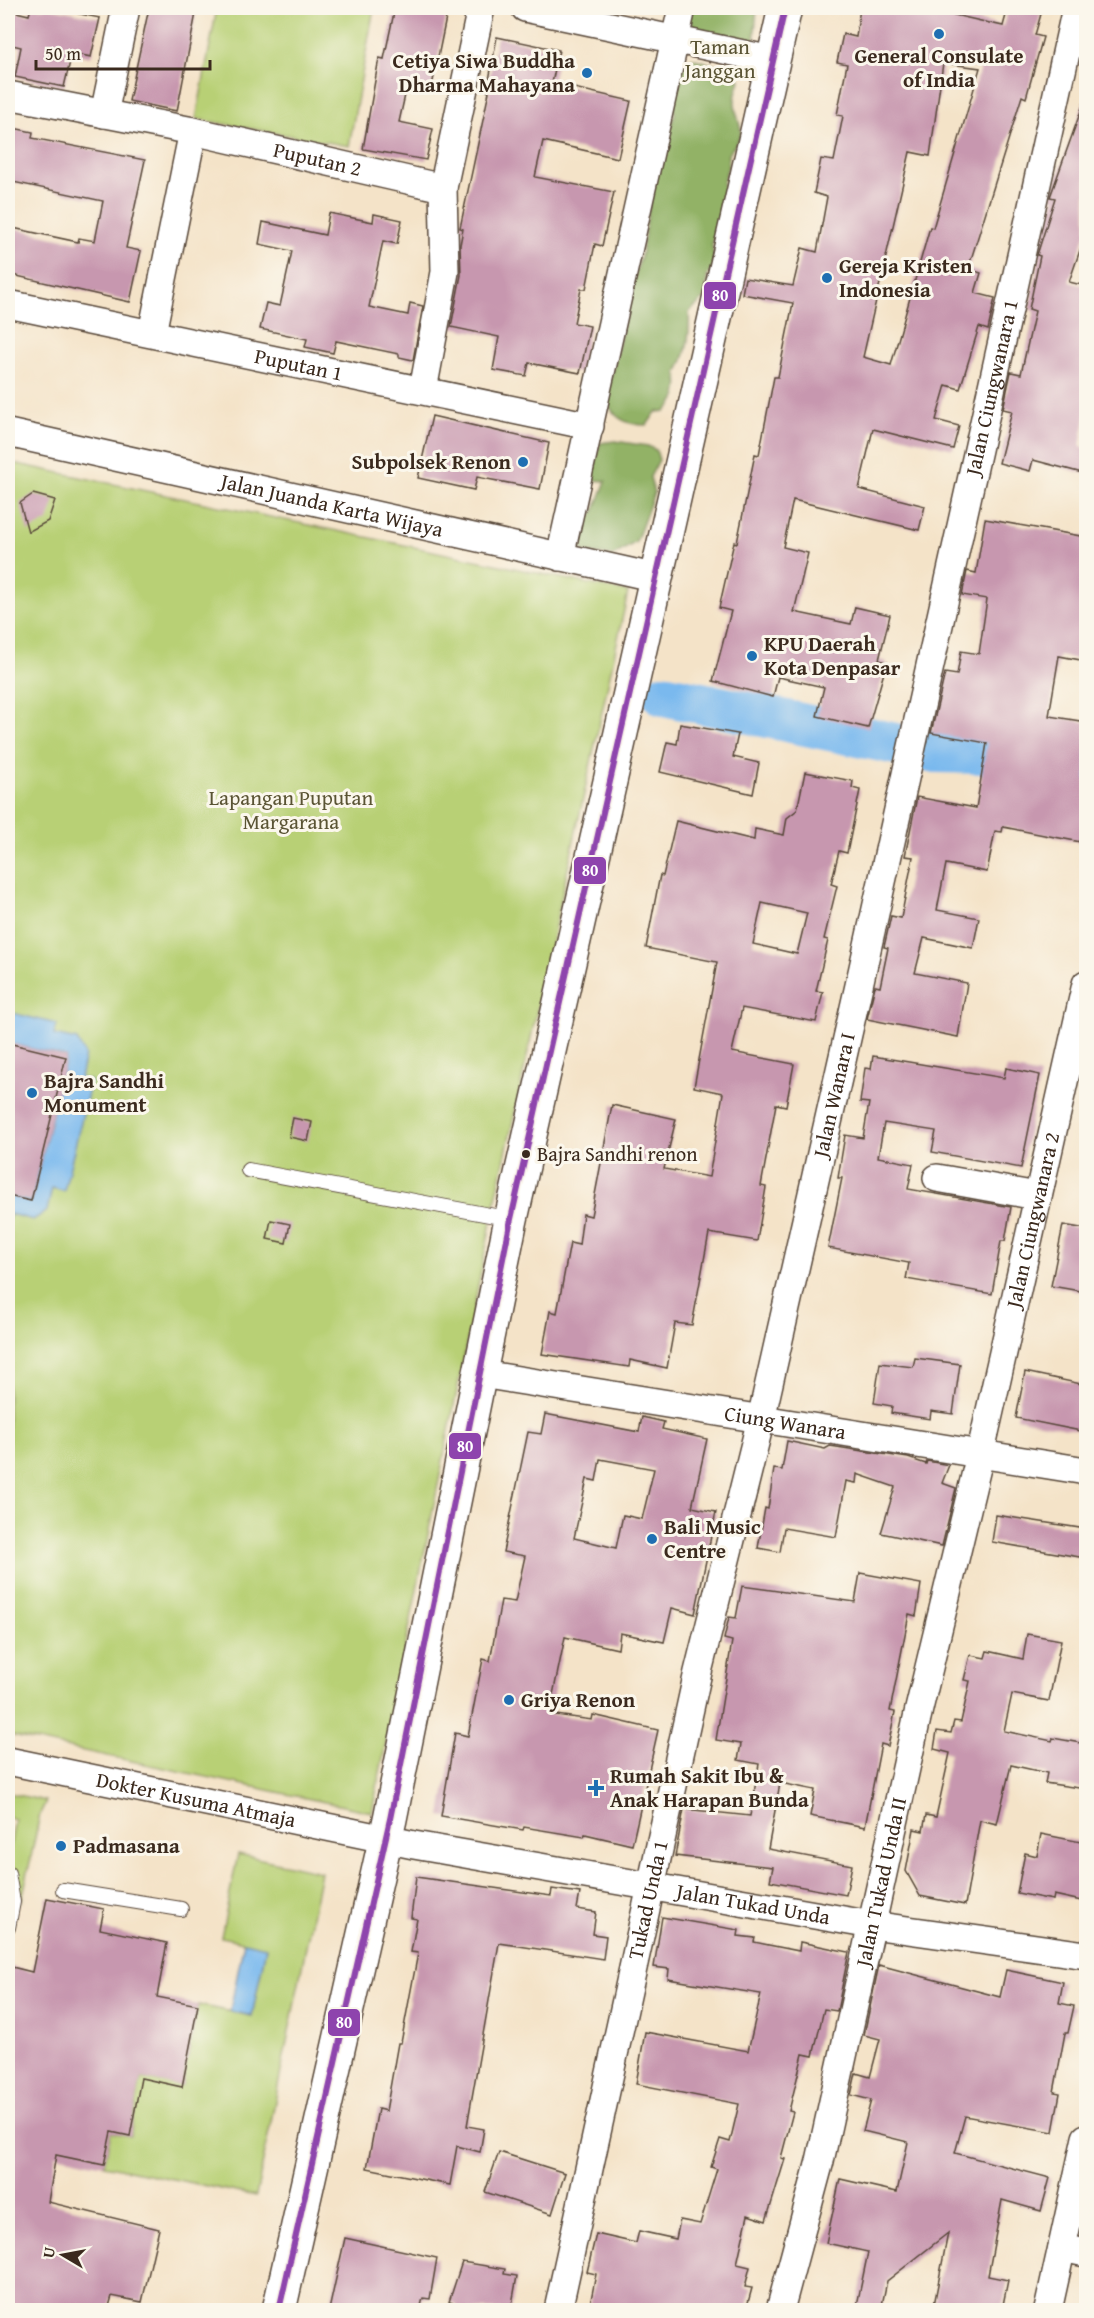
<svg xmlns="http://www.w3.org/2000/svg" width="1094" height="2318" font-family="'Gentium Book Plus',serif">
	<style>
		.green { fill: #b8d075; stroke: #7a7d4a; stroke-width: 1.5 }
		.forest { fill: #92b266; stroke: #666e42; stroke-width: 1.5 }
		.water { fill: #7ab9ee; stroke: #5a7286; stroke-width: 1.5 }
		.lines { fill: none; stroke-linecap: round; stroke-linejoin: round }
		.river { stroke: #7ab9ee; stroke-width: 42 }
		.building { fill: #c797af; fill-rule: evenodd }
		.lane-casing { stroke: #574638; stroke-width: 16 }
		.street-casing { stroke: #574638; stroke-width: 30 }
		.secondary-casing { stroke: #574638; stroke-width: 36 }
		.lane { stroke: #fff; stroke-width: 14 }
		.street { stroke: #fff; stroke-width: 27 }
		.secondary { stroke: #fff; stroke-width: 33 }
		.bus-1-casing { stroke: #fbf7ec; stroke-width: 10 }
		.bus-1 { stroke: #8e44ad; stroke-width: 6 }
		.poi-dot { fill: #1f6fb2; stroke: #fbf7ec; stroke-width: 2 }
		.bus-dot { fill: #3b2a1e; stroke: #fbf7ec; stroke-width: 2 }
		.labels { text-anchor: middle; stroke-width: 6; stroke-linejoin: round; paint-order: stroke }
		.bus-label { font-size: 20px; fill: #3b2a1e; stroke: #fbf7ec; text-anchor: start }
		.park-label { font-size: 21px; fill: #5a5434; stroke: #fbf7ec }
		.poi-label { font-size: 21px; font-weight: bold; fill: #3b2a1e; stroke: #fbf7ec; text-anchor: start }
		.street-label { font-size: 21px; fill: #3b2a1e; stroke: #fbf7ec }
		.line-badge { stroke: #fbf7ec; stroke-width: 2 }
		.badge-label { font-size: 16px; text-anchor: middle; font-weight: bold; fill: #fff }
	</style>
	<rect width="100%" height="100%" fill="#fbf7ec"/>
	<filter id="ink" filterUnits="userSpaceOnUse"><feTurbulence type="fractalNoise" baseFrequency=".0167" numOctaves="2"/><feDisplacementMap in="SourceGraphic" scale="12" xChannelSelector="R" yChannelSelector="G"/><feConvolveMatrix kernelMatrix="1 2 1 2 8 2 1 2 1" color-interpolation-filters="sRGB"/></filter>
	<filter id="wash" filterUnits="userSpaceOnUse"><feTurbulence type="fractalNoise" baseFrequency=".008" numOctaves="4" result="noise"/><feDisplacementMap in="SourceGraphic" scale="24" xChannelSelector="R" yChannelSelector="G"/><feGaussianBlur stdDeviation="1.35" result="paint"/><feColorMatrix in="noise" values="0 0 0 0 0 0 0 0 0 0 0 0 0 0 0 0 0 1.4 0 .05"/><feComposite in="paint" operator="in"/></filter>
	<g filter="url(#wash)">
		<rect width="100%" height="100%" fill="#f4e3c8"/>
		<!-- green -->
		<g class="green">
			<path d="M217 8H374L349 146 196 119Z"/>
			<path d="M8 462 628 592 492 1217 372 1812 8 1735Z"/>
			<path d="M8 1793 46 1801 40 1814 22 1900 8 1858 15 1819 8 1817Z"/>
			<path d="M238 1854 321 1872 256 2196 104 2165 111 2132 130 2136 141 2078 182 2086 198 2005 252 2016 266 1947 221 1937Z"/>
		</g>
		<!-- forest -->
		<g class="forest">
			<path d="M691 8H757L754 43 723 44 721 33 711 36 698 34 689 20Z"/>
			<path d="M692 58 731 70 740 80C738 87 734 97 735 104 738 132 750 127 728 154V167L723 182 725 200 712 244 715 265 707 275 706 297 689 312C690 334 688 353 677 373 681 388 677 401 666 411L656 412 647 425C627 425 614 419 606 400L634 278 641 256 653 184 662 164 663 150 675 114 672 100 680 70Z"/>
			<path d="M615 441 648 446 656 450 659 460 650 477 654 493 636 542 613 556 584 552 575 539 580 525 594 512 606 481 592 480 600 443Z"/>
		</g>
		<!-- water -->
		<g class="water">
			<path d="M8 1012 57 1024 54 1035 77 1040 85 1055 80 1078 91 1081 64 1191 52 1188 47 1211 33 1220 10 1214 8 1222V1196L31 1201 66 1057 8 1043Z"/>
			<path d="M244 1942 266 1947 252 2016 230 2011Z"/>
		</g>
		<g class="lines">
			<!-- river -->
			<path class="river" d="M663 695 934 752 1033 754 1086 760"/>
		</g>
		<g id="blocks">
			<!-- building -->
			<g class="building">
				<path d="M31 8H51L100 18 91 57 72 53 64 87 15 77 21 47 8 44V10L29 15Z"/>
				<path d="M149 8H197L177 111 129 101Z"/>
				<path d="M395 8H419L447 13 431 91 407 86 399 122 433 129 426 160 363 149 379 58 384 59Z"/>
				<path d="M860 8H951L950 14 1003 26 1008 8H1019L1041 14 1035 35 1043 37 1026 98 1022 96 968 269 981 273 975 293 995 298 988 330 979 327 960 389 946 385 936 420 959 426 953 449 873 429 859 489 925 506 919 530 793 500 783 547 808 553 794 612 851 624 855 607 890 615 879 660 887 662 868 728 817 716 824 687 778 677 773 697 713 681 731 611 719 608 734 542 737 543 755 454 759 455 774 377H778L793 303 742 294 745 278 793 286 802 248 817 252 827 197 814 193 821 159 834 161 843 116 837 115 847 64 837 62 843 34 856 37ZM943 63 980 68 933 228 930 227 891 365 863 357 910 152 930 156Z"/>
				<path d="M497 37 559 50 552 83 631 101 618 158 543 141 535 177 614 192 602 246 595 244 586 289H581L574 323 590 326 580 373 529 363 526 376 493 370 499 337 451 327 461 275 460 245 463 229 460 228 489 92 487 91Z"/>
				<path d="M1084 102 1086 103V233L1069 282 1086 286 1083 311 1086 312V414L1080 446 1086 449V474L1033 460 1030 471 999 463 1012 411 1003 409 1011 372 1021 374 1035 311 1029 309 1040 256 1037 255 1055 198 1050 197Z"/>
				<path d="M8 127 33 132 32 138 145 160 126 248 141 251 130 302 8 274V227L78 242 79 238 95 241 103 201 8 181Z"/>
				<path d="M329 213 373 222 374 214 402 220 397 244 383 241 369 307 408 315 410 303 423 306 413 360 399 357V354L336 341 333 353 305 347 307 339 260 329 266 303 280 306 292 251 259 244 263 222 325 235Z"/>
				<path d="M432 416 549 443 540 489 477 477 474 490 418 478Z"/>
				<path d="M33 494 55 500 48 521 28 532 20 503Z"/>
				<path d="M985 519 1086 537V661L1059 656 1049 716 1086 722V843L1003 827 1002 832 995 831 987 872 946 864 937 910 979 918 973 948 924 938 915 973 967 983 958 1037 867 1019 875 986 880 987 888 948 884 947 891 916 901 918 913 857 905 856 917 797 976 808 987 743 931 733 945 673 957 675 961 651 979 654 987 599 962 595 967 571 976 573Z"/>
				<path d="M680 724 738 734 733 757 759 763 753 794 660 772 667 742 677 744Z"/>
				<path d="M805 772 853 781 852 788 860 790 847 853 839 851 831 884 837 886 824 939 828 940 816 991 823 992 816 1022 742 1008 732 1052 794 1064 786 1106 776 1104 761 1186 766 1187 757 1241 709 1233 692 1325 675 1323 667 1368 630 1360 629 1367 542 1354 550 1311 557 1313 570 1243 579 1245 583 1214 591 1216 612 1105 676 1119 664 1169 709 1177 723 1093 694 1087 717 962 646 948 660 875 663 876 676 821 754 840 755 829 784 835 787 818 797 810ZM762 903 807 913 797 954 753 944Z"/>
				<path d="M8 1043 66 1057 31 1201 8 1196Z"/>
				<path d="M873 1056 1004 1078 1006 1068 1040 1075 1021 1168 932 1152 936 1131 884 1123 878 1157 913 1164 908 1189 1011 1207 1005 1241H1001L992 1294 906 1279 909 1263 828 1248 842 1178H838L845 1135 863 1138 869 1103 860 1102 865 1068 871 1069Z"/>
				<path d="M293 1118 312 1122 308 1141 289 1137Z"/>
				<path d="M271 1220 290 1224 286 1243 267 1239Z"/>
				<path d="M1063 1225 1086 1229V1292L1051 1286Z"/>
				<path d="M915 1358 960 1364 953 1414 931 1411 930 1419 891 1413 892 1406 874 1403 880 1363 913 1367Z"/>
				<path d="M1025 1372 1086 1385V1432L1016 1418Z"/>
				<path d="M545 1414 639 1432 642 1417 664 1422 662 1429 707 1439 692 1507 716 1512 695 1614 672 1608 664 1642 620 1633 618 1649 565 1637 549 1714 592 1720 593 1715 658 1730 632 1845 585 1834 584 1837 524 1827 523 1830 441 1816 455 1733 468 1736 483 1659 490 1661 501 1600 515 1602 525 1556 503 1552 528 1432 541 1434ZM600 1459 654 1469 642 1519 623 1515 616 1548 574 1538 587 1479 596 1481Z"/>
				<path d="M787 1441 825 1449 830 1446 908 1458 926 1464 927 1461 949 1465 942 1483 956 1488 942 1546 881 1533 895 1487 857 1474 856 1483 846 1481 836 1537 784 1528 780 1552 758 1548 765 1508 768 1509 774 1469 782 1470Z"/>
				<path d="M996 1515 1086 1529V1558L992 1542Z"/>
				<path d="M860 1573 921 1584 916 1616 909 1614 890 1711 895 1712 888 1746 881 1744 865 1827 810 1816 815 1790 780 1783 768 1849 852 1865 846 1895 770 1881 773 1867 675 1856 684 1809 750 1816 759 1764 738 1760 741 1744 716 1740 732 1641 724 1639 729 1617 736 1618 742 1586 855 1602Z"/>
				<path d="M1027 1634 1061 1640 1049 1701 1012 1694 1004 1731 1052 1741 1053 1738 1086 1744V1789L1045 1783 1047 1773 1011 1765 997 1824 980 1820 965 1905 920 1896 906 1871 914 1829 923 1831 926 1815 936 1817 950 1753 934 1749 937 1731 951 1733 954 1721 961 1722 970 1681 964 1680 970 1655 985 1658 987 1651 1023 1659Z"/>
				<path d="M1041 1834 1086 1843V1902L1054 1895 1053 1900 1017 1893 1025 1853 1037 1856Z"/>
				<path d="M416 1877 551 1896 552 1889 580 1893 577 1909 596 1912 593 1934 606 1936 603 1959 499 1943 467 2126 484 2129 480 2152 457 2146 450 2185 367 2168 378 2109 386 2111 398 2043H401L418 1953 411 1952 417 1919 411 1918Z"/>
				<path d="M47 1898 104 1909 100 1929 167 1943 157 1997 198 2005 182 2087 141 2078 130 2136 111 2132 104 2165 56 2155 48 2202 159 2229 142 2302 112 2296 108 2310H8V1966L32 1972Z"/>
				<path d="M662 1917 739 1930 738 1936 755 1938 754 1942 799 1951 800 1942 849 1952 837 2011 824 2009 813 2056 803 2054 789 2111 793 2112 781 2158 785 2159 766 2221 748 2215 737 2264 750 2267 745 2287 752 2288 746 2310H589L596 2274 587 2272 596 2234 636 2243 639 2231 676 2239 680 2220 700 2224 717 2169 711 2167 720 2139 730 2142 739 2104 636 2084 645 2032 748 2051 761 1994 668 1979 669 1969 654 1967Z"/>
				<path d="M879 1965 1000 1997 1006 1970 1063 1982 1059 2003 1074 2006 1068 2033H1065L1054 2092 1060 2093 1053 2132 965 2116 955 2153 1050 2178 1041 2211 1002 2200 988 2276 1008 2280 1002 2310H933L948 2233 887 2281 881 2310H856L868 2252 826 2243 840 2179 897 2192 908 2142 863 2131 871 2100 851 2095 856 2073 870 2077 880 2039 864 2035Z"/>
				<path d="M499 2152 565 2173 552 2214 485 2192Z"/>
				<path d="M345 2238 437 2258 430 2299 423 2298 420 2310H329Z"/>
				<path d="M462 2262 505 2269 504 2274 517 2276 511 2310H456L457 2304 449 2302Z"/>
			</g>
		</g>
	</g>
	<g filter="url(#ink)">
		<use href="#blocks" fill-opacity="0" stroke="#574638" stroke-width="1.5"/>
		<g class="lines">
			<defs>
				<g id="lane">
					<path d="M248 1170 511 1219"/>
					<path d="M8 1873 13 1902 8 1928"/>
					<path d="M63 1890 181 1909"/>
				</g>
				<g id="street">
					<path d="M525 8 772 60"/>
					<path id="s1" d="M8 95 193 131 443 188"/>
					<path d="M104 114 126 8"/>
					<path id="s2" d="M8 304 590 426"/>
					<path d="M152 333 193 131"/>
					<path d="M423 390 445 272 443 188 481 8"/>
					<path id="s3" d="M8 433 657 578"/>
					<path d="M560 557 682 8"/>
					<path d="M937 1178 1037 1196"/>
					<path id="s4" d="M481 1374 1086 1471"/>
					<path id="s5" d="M8 1761 414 1845 872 1925 1086 1955"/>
					<path d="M1062 2248 1086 2253"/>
					<path id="s6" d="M558 2310 698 1672 761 1419 860 981 1076 8"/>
					<path id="s7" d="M780 2310 820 2161 919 1709 980 1455 1086 984"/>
					<path d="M1048 2310 1086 2138"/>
				</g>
				<path id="secondary" d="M279 2310 390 1819 511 1219 785 8"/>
			</defs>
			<!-- lane casing -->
			<use href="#lane" class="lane-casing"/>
			<!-- street casing -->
			<use href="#street" class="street-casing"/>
			<!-- secondary casing -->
			<use href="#secondary" class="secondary-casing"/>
			<!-- lane -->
			<use href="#lane" class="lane"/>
			<!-- street -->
			<use href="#street" class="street"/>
			<!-- secondary -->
			<use href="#secondary" class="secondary"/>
			<defs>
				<path id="bus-1" d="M279 2310 390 1819 511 1219 785 8"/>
			</defs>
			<!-- bus-1 casing -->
			<use href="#bus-1" class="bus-1-casing"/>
			<!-- bus-1 -->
			<use href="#bus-1" class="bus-1"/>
		</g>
	</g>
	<!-- markers -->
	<g class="poi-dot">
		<circle cx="939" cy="34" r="6"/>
		<circle cx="587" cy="73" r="6"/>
		<circle cx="827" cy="278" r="6"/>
		<circle cx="523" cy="462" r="6"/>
		<circle cx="752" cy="656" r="6"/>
		<circle cx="32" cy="1093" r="6"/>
		<circle cx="652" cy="1539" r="6"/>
		<circle cx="509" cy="1700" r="6"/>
		<path d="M593 1779h6v6h6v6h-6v6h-6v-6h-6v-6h6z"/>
		<circle cx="61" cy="1846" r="6"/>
	</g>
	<circle class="bus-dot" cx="526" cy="1154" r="5"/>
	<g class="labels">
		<!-- bus labels -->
		<g class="bus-label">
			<text x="537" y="1161">Bajra Sandhi renon</text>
		</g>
		<!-- park labels -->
		<g class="park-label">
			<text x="720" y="54">Taman<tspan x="720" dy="24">Janggan</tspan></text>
			<text x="291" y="805">Lapangan Puputan<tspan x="291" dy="24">Margarana</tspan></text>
		</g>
		<!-- poi labels -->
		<g class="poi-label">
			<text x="939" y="63" text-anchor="middle">General Consulate<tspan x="939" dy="24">of India</tspan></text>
			<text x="575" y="68" text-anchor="end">Cetiya Siwa Buddha<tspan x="575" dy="24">Dharma Mahayana</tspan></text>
			<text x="839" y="273">Gereja Kristen<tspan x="839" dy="24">Indonesia</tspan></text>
			<text x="511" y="469" text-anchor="end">Subpolsek Renon</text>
			<text x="764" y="651">KPU Daerah<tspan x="764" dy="24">Kota Denpasar</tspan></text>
			<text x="44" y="1088">Bajra Sandhi<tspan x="44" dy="24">Monument</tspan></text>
			<text x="664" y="1534">Bali Music<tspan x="664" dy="24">Centre</tspan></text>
			<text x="521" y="1707">Griya Renon</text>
			<text x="610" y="1783">Rumah Sakit Ibu &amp;<tspan x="610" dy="24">Anak Harapan Bunda</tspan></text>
			<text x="73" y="1853">Padmasana</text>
		</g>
		<!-- street labels -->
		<g class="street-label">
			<text dy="7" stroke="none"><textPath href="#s1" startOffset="316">Puputan 2</textPath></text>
			<text dy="7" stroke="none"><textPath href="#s2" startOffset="297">Puputan 1</textPath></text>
			<text dy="7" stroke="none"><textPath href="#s6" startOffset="1971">Jalan Ciungwanara 1</textPath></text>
			<text dy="7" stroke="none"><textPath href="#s3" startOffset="332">Jalan Juanda Karta Wijaya</textPath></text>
			<text dy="7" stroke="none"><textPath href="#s6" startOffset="1246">Jalan Wanara I</textPath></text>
			<text dy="7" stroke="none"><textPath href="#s7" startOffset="1119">Jalan Ciungwanara 2</textPath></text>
			<text dy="7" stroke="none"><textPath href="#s4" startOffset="308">Ciung Wanara</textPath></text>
			<text dy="7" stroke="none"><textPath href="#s5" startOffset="192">Dokter Kusuma Atmaja</textPath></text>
			<text dy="7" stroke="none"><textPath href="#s7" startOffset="440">Jalan Tukad Unda II</textPath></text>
			<text dy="7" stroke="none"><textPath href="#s6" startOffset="420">Tukad Unda 1</textPath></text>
			<text dy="7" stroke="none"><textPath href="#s5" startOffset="759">Jalan Tukad Unda</textPath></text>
		</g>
	</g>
	<g class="line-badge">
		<rect x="703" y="281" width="34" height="29" rx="6" fill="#8e44ad"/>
		<rect x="573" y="856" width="34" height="29" rx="6" fill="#8e44ad"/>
		<rect x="448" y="1432" width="34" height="28" rx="6" fill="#8e44ad"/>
		<rect x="327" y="2008" width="34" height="29" rx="6" fill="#8e44ad"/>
	</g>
	<g class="badge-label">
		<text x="720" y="301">80</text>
		<text x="590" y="876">80</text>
		<text x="465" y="1452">80</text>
		<text x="344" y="2028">80</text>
	</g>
	<!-- margin -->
	<rect width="1094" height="2318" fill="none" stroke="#fbf7ec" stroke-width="30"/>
	<!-- north arrow -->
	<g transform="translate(63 2255) rotate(280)" stroke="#fbf7ec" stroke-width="4.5" paint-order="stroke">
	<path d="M0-4.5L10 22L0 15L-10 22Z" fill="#3b2a1e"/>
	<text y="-9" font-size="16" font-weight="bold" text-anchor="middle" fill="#3b2a1e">U</text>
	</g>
	<!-- scale -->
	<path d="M36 60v9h174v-9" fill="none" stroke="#3b2a1e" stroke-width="3"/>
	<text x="45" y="60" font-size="18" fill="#3b2a1e" stroke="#fbf7ec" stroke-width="4.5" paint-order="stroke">50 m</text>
</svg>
